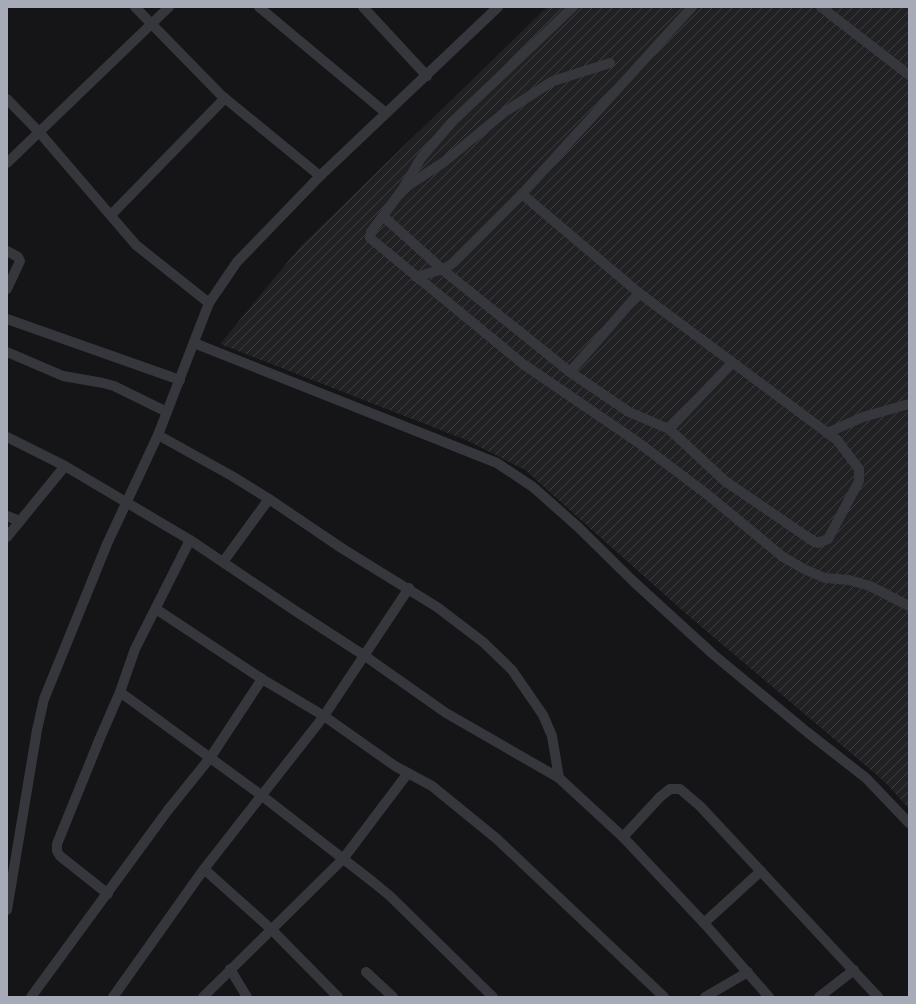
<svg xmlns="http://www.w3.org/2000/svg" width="916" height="1004" font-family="Cabin,sans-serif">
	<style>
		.industrial { fill: url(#industrial-furrows) }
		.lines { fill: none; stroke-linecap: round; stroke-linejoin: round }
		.minor { stroke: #36373c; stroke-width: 10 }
	</style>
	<defs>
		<pattern id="industrial-furrows" width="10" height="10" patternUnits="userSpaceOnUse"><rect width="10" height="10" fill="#212124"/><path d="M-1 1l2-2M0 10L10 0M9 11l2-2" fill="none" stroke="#3e3f42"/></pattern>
	</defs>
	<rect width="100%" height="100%" fill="#151517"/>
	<!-- industrial -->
	<path class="industrial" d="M547 7H909V809L885 782 684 612 525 470 466 440 220 344 301 246Z"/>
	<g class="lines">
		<!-- minor -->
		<g class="minor">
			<path d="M135 7 221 95 320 176"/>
			<path d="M259 7 386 113"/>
			<path d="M363 7 427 76"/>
			<path d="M573 7 452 122 421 158 402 190 371 232 370 238 523 364 639 443 708 495 783 557 804 569 825 578 849 580 870 586 909 606"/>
			<path d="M821 7 909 75"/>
			<path d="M7 99 39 132 136 245 209 303"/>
			<path d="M7 163 169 7"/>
			<path d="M404 188 444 162 506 111 553 81 610 63"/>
			<path d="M111 215 225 98"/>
			<path d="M383 216 443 270 570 372 629 412 669 429 725 481 813 541 818 543 828 539 859 481V469L837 440 639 293 522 194"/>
			<path d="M7 251 18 257 20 261 7 289"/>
			<path d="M416 277C429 272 442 272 453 263L522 194 692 7"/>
			<path d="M7 319 180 380"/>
			<path d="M194 343 497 463 533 487 577 526 634 582 714 655 807 732 866 778 909 823"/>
			<path d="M7 352 63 376 103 383 114 386 167 412"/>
			<path d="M570 372 639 293"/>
			<path d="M669 429 732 363"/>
			<path d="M827 433 863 417 909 404"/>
			<path d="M158 435 232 476 269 499 343 549 437 607 483 642 512 670 543 715 552 736 559 778"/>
			<path d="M7 437 65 466 190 540 294 610 365 656 446 713 559 778 623 837 704 923 769 997"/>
			<path d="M7 516 20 521"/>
			<path d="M7 537 65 466"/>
			<path d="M223 562 269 499"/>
			<path d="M156 609 262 679 324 716 395 766 432 786 497 839 664 997"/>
			<path d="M120 692 261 795 373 882 390 896 493 997"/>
			<path d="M623 837 660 797 670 789H680L700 806 878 997"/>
			<path d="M204 869 271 929 338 997"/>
			<path d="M108 894 60 856 57 851V844L100 738 120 692 135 649 190 540"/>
			<path d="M7 910 37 730 44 699 107 544 158 435 209 303 237 262 320 176 498 7"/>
			<path d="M704 923 761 871"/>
			<path d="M230 969 247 997"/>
			<path d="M366 972 393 997"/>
			<path d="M31 997 168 810 210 758 262 679"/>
			<path d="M113 997 204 869 324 716 409 588"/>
			<path d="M203 997 343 859 408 773"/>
			<path d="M705 997 748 972"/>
			<path d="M819 997 854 970"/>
		</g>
	</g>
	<!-- border -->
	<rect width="916" height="1004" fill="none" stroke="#a7abb7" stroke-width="16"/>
</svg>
